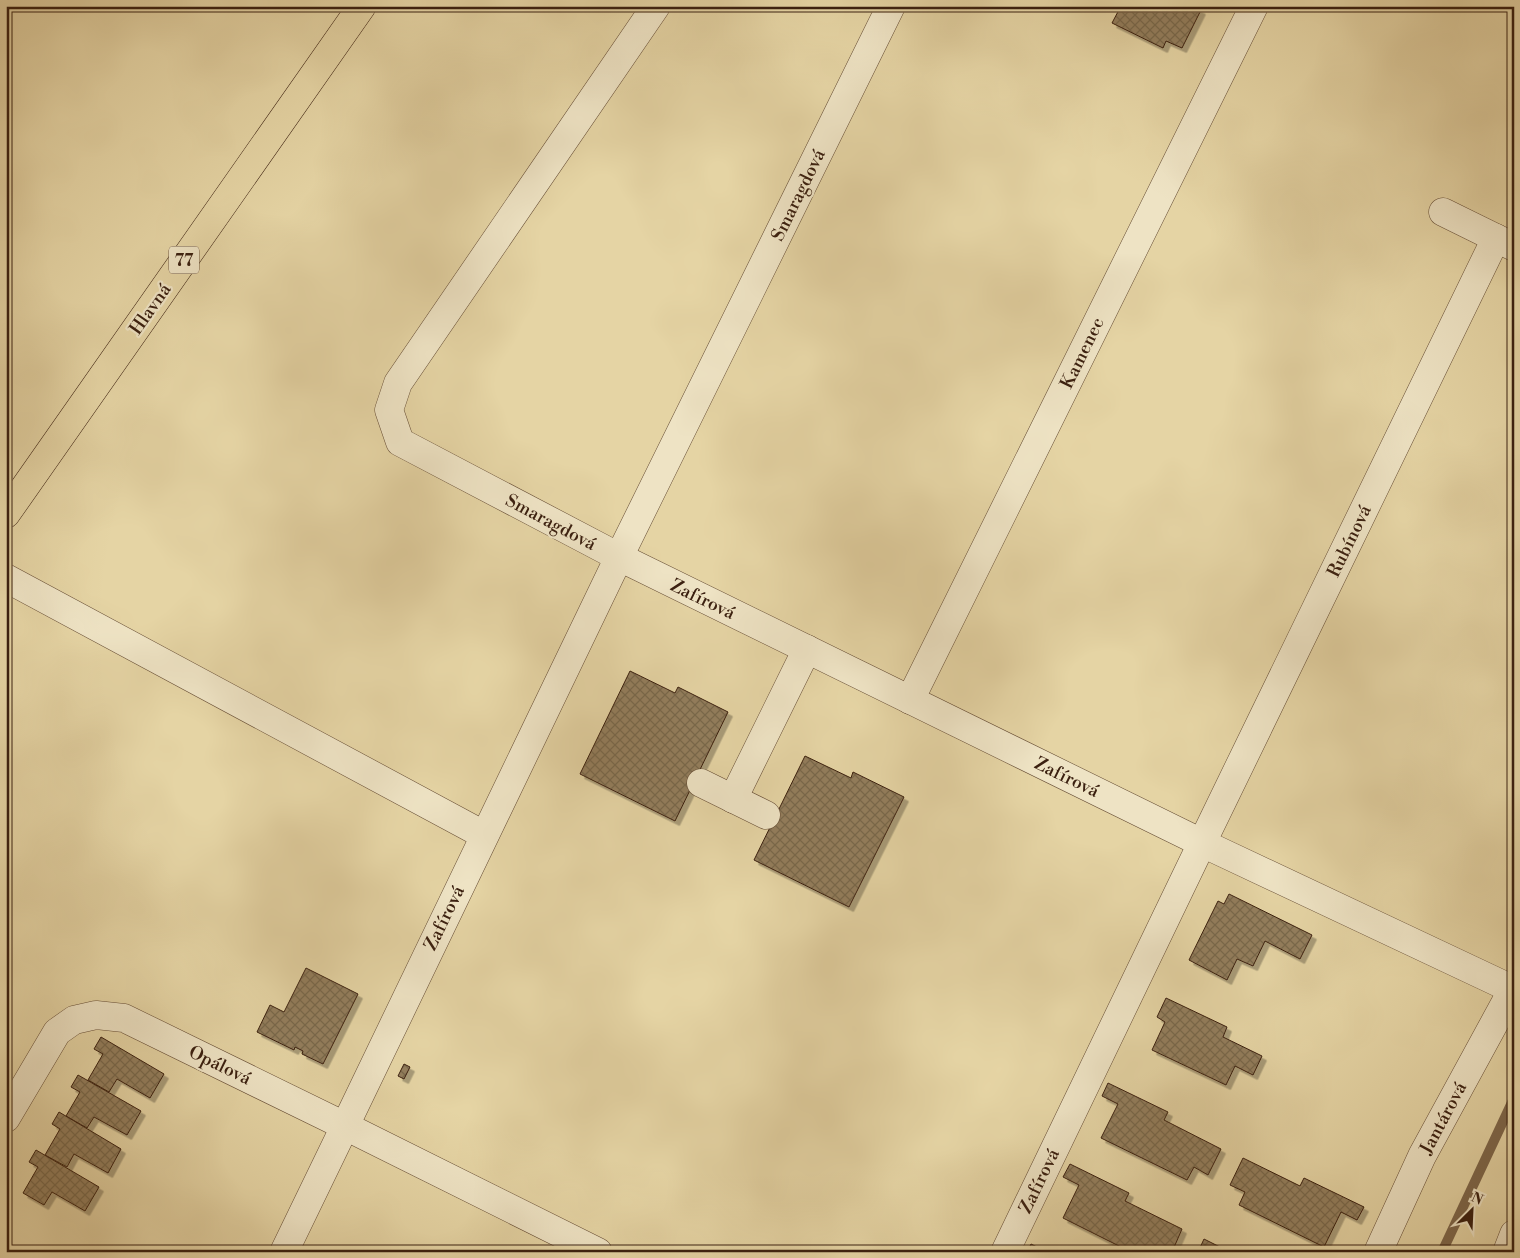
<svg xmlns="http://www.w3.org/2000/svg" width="1520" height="1258" font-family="'Libre Bodoni',serif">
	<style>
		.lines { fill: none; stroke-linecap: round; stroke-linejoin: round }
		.stream { stroke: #7e674b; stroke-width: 10 }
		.building { fill: url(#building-cross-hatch); stroke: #3b2010; filter: url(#shadow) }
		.minor-casing { stroke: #664d35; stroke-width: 29 }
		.major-casing { stroke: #3b2010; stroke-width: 29 }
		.minor { stroke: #eee3c4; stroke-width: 28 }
		.major { stroke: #e5d4a4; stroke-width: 28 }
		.labels { text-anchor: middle; stroke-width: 4.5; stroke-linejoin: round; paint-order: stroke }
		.shield { fill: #eee3c4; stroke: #715a46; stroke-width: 1 }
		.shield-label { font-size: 16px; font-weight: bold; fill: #3b2010 }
		.street-label { font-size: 18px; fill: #3b2010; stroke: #eee3c4 }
	</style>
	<defs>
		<pattern id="building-cross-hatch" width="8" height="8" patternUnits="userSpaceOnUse" patternTransform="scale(1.25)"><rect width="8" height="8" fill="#937e5d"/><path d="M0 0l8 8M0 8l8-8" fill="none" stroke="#79674b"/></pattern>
		<filter id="shadow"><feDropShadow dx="4.5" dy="4.5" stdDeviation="0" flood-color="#0004"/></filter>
	</defs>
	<rect width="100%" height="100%" fill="#e5d4a4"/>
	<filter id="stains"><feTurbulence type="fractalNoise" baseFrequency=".004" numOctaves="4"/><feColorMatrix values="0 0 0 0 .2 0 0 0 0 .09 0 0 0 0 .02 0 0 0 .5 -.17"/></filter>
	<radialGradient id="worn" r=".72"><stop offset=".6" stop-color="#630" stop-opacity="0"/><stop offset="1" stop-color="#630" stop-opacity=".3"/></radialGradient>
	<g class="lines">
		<!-- stream -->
		<path class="stream" d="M1442 1252 1514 1098"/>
	</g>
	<!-- building -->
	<g class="building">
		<path d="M1121 6H1193L1201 10 1182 48 1166 41 1163 48 1112 23Z"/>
		<path d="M630 671 675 693 678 687 728 712 675 821 580 774Z"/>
		<path d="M805 756 851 778 853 772 904 797 849 907 754 860Z"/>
		<path d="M1229 894 1312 935 1300 959 1265 941 1253 966 1237 959 1227 980 1189 960 1218 901 1224 904Z"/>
		<path d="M306 968 358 994 323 1064 302 1054 303 1051 295 1047 294 1050 257 1032 270 1005 284 1012Z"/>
		<path d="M1166 998 1227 1027 1223 1037 1262 1056 1253 1075 1235 1066 1226 1085 1152 1050 1165 1022 1157 1017Z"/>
		<path d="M101 1037 164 1074 150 1098 117 1079 109 1092 88 1080 103 1054 94 1049Z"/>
		<path d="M404 1064 410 1067 404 1079 398 1076Z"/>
		<path d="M78 1075 141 1111 127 1135 94 1117 87 1128 66 1116 80 1092 71 1087Z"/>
		<path d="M1108 1083 1168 1112 1164 1120 1221 1149 1208 1175 1194 1167 1187 1180 1101 1138 1118 1104 1102 1096Z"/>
		<path d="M59 1112 121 1149 108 1173 74 1154 67 1167 45 1155 60 1129 52 1124Z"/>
		<path d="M36 1150 99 1187 85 1211 52 1192 44 1205 23 1193 38 1167 29 1162Z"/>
		<path d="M1243 1158 1300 1186 1304 1178 1364 1207 1357 1220 1341 1212 1324 1247 1239 1205 1245 1192 1230 1185Z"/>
		<path d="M1070 1164 1129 1193 1125 1201 1182 1229 1172 1252H1163L1155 1248 1153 1252H1131L1063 1218 1079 1185 1063 1177Z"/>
		<path d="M1204 1239 1230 1252H1198Z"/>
		<path d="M1031 1244 1047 1252H1027Z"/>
	</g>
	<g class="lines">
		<defs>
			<g id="minor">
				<path d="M656 6 398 383 389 410 400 442 619 557 891 6"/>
				<path d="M1443 212 1514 247"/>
				<path d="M1496 238 1202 843 1512 989"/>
				<path d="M6 578 484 835"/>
				<path d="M910 700 1254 6"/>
				<path d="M701 783 766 815"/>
				<path d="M733 799 807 649"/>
				<path d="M6 1118 57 1032 74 1020 96 1015 124 1018 345 1126 284 1252"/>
				<path d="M598 1252 345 1126 619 557 1202 843 1005 1252"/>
				<path d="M1378 1252 1422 1156 1514 987"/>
				<path d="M1507 1252 1514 1234"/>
			</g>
			<path id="major" d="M6 514 362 6"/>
		</defs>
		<!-- minor casing -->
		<use href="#minor" class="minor-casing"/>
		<!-- major casing -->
		<use href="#major" class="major-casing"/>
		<!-- minor -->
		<use href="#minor" class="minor"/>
		<!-- major -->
		<use href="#major" class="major"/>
	</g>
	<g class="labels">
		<!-- shield labels -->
		<rect class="shield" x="169" y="246.5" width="30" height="27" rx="4"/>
		<g class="shield-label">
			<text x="184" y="266">77</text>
		</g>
		<!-- street labels -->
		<g class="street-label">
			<text transform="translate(798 195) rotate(-64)" y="6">Smaragdová</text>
			<text transform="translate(150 309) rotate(-55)" y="6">Hlavná</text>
			<text transform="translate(1082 353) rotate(-64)" y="6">Kamenec</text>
			<text transform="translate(551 522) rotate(28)" y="6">Smaragdová</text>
			<text transform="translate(1349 541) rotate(-64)" y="6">Rubínová</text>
			<text transform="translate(703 599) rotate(26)" y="6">Zafírová</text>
			<text transform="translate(1067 777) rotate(26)" y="6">Zafírová</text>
			<text transform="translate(444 918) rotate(-64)" y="6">Zafírová</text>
			<text transform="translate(220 1065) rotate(26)" y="6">Opálová</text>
			<text transform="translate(1443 1118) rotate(-62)" y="6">Jantárová</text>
			<text transform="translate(1039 1181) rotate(-64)" y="6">Zafírová</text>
		</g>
	</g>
	<!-- margin -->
	<rect width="1520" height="1258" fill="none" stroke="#e5d4a4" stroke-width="25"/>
	<rect x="8" y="8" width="1505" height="1243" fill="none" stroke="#3b2010" stroke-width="2.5"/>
	<rect x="12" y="12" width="1495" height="1233" fill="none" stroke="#3b2010"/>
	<!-- north arrow -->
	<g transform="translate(1472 1210) rotate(24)" stroke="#eee3c4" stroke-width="4" paint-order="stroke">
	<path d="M0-4L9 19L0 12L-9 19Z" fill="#3b2010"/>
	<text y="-8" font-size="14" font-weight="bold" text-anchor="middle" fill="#3b2010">N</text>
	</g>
	<rect width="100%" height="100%" filter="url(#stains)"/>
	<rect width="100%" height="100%" fill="url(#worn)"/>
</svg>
